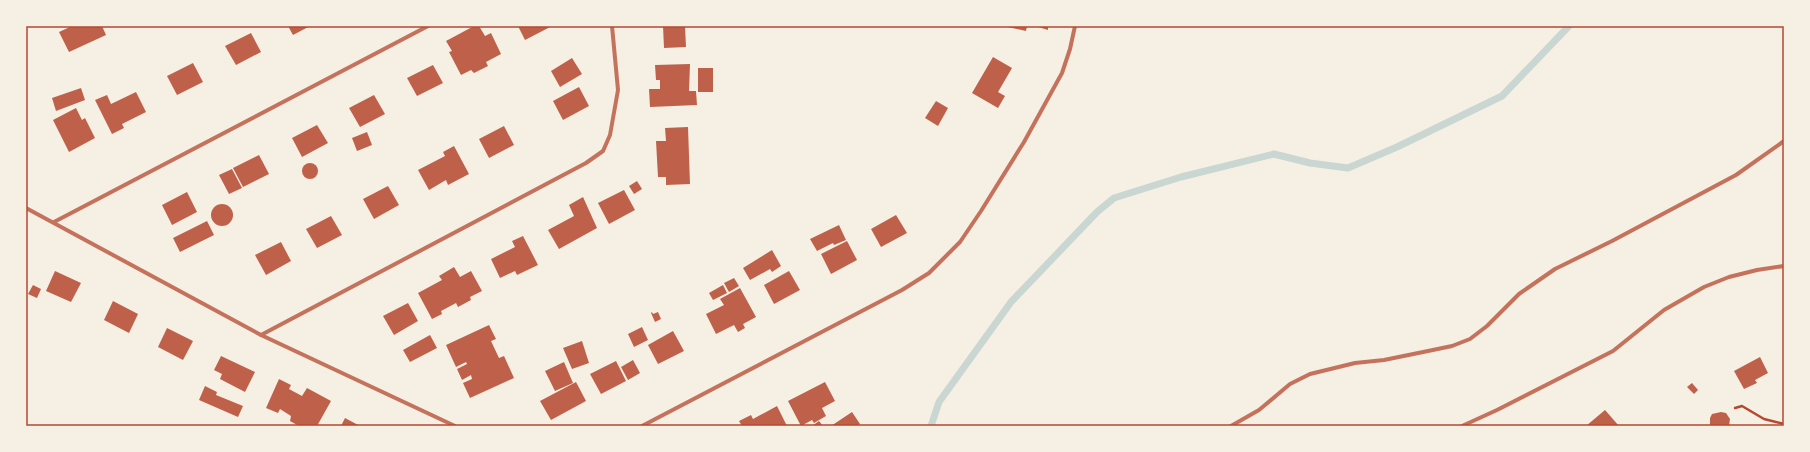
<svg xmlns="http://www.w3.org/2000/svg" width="1810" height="452" font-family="Jost,sans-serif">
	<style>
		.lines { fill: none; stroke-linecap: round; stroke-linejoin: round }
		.stream { stroke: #c9d6d2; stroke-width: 7 }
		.building { fill: #bf614a }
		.path { stroke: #b5482f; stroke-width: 2.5 }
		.minor { stroke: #c5725c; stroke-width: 4 }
		.neatline { fill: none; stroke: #b5482f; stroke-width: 1.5 }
	</style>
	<rect width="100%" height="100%" fill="#f6efe4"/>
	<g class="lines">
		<!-- stream -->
		<path class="stream" d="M931 426 939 402 1011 302 1097 212 1114 198 1181 177 1274 154 1310 163 1348 168 1397 147 1502 96 1569 26"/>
	</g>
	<!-- building -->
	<g class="building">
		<path d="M72 26H102L106 35 69 52 59 32Z"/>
		<path d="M288 26H310L293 35Z"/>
		<path d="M474 26H479L485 36 491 33 501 54 486 62 488 66 474 73 471 70 461 75 449 52 452 51 446 41Z"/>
		<path d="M518 26H552L525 40Z"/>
		<path d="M663 26H685L686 47 664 48Z"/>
		<path d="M1003 26H1027L1026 31Z"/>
		<path d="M1035 26H1048V30Z"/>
		<path d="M251 33 261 52 236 65 225 46Z"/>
		<path d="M993 57 1012 68 998 92 1005 96 998 108 972 93Z"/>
		<path d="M572 58 582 74 560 87 551 71Z"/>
		<path d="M193 63 203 82 177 95 167 76Z"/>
		<path d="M690 64 689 91H696L697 105 650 107 649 89H660V80H656L655 65Z"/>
		<path d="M433 65 443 83 417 96 407 78Z"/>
		<rect x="698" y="68" width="15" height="24"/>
		<path d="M579 87 589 106 563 120 553 101Z"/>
		<path d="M81 88 85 100 56 111 52 98Z"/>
		<path d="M136 92 146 112 122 124 124 128 112 134 95 100 107 95 111 104Z"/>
		<path d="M374 95 385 114 360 127 349 108Z"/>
		<path d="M936 101 948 108 938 126 925 118Z"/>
		<path d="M76 108 82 120 85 118 95 138 69 152 53 120Z"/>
		<path d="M317 125 328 143 302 157 292 138Z"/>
		<path d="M504 126 514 145 489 158 479 139Z"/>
		<path d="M688 127 690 184 666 185V177H658L656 141H666L665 128Z"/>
		<path d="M367 132 372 145 357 151 352 138Z"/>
		<path d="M454 146 469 174 448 185 446 180 429 190 418 170 445 156 443 152Z"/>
		<path d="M259 155 269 174 243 187 233 168Z"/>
		<circle cx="310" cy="171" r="8"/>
		<path d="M232 169 242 188 229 194 219 175Z"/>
		<path d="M637 181 642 189 634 194 629 186Z"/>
		<path d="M388 186 399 205 374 219 363 199Z"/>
		<path d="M624 190 635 210 609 224 598 203Z"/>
		<path d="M187 192 197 212 172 225 162 205Z"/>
		<path d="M583 197 597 228 559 249 548 230 574 216 569 205Z"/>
		<circle cx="222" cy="215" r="11"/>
		<path d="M896 215 907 233 881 247 871 229Z"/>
		<path d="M331 216 342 235 317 248 306 229Z"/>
		<path d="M207 221 214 235 180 252 173 238Z"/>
		<path d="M839 225 846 240 834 245 833 243 817 251 810 239Z"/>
		<path d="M523 236 538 265 517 275 515 271 500 278 491 259 515 247 512 241Z"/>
		<path d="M847 241 857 260 831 274 821 254Z"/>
		<path d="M281 242 291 261 266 275 255 255Z"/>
		<path d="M772 250 781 266 772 272 770 269 750 280 743 268Z"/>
		<path d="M454 267 460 277 471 271 482 291 470 297 471 300 458 307 456 303 441 311 442 314 432 319 418 293 442 280 439 276Z"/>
		<path d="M55 271 81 283 71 302 46 291Z"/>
		<path d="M789 271 800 290 774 304 764 285Z"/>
		<path d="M734 278 739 286 729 292 724 283Z"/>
		<path d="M33 285 41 289 37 298 28 294Z"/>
		<path d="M723 285 727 293 713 300 709 293Z"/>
		<path d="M740 288 756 317 743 324 745 328 738 332 734 325 716 334 706 314 724 305 720 299Z"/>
		<path d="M113 301 138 314 129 333 104 320Z"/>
		<path d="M408 303 418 321 394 335 383 316Z"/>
		<path d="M652 312 653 314 658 312 661 319 655 322 651 313Z"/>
		<path d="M489 325 496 339 491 341 499 358 504 356 514 378 470 398 463 383 472 379 471 375 462 380 457 369 467 364 466 362 456 367 446 345Z"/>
		<path d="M642 327 648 340 634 347 628 334Z"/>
		<path d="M167 328 193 341 183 360 158 347Z"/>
		<path d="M673 331 684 351 658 364 648 345Z"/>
		<path d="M430 335 437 348 410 362 403 350Z"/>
		<path d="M582 341 589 363 572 369 563 348Z"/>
		<path d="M221 356 255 372 245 392 220 379 222 374 214 370Z"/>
		<path d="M1760 357 1768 373 1755 380 1757 383 1744 389 1734 371Z"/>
		<path d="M633 360 640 373 628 380 621 367Z"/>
		<path d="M616 361 626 381 601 394 590 374Z"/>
		<path d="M564 362 573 383 555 391 545 371Z"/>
		<path d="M279 379 291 385 289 389 302 396 307 388 331 401 317 426H299L290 421 291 416 280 409 278 413 266 408Z"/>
		<path d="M576 382 586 401 551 420 540 401Z"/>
		<path d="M825 382 835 401 822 408 826 416 814 423 812 420 801 426 788 401Z"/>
		<path d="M1692 383 1698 390 1694 394 1687 387Z"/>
		<path d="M205 386 217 392 216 395 243 406 238 417 199 400Z"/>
		<path d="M777 406 787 426H742L739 421 751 415 753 419Z"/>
		<path d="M1605 410 1619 426H1586Z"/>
		<path d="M852 412 860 424 857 426H831Z"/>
		<path d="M1721 412 1726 413 1730 419 1729 426H1710V418L1712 414Z"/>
		<path d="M345 418 360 426H341Z"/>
		<path d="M819 421 823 426H812Z"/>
	</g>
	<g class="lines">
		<!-- path -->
		<path class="path" d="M1735 408 1742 406 1764 419 1784 424"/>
		<!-- minor -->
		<g class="minor">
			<path d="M26 208 261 335 455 426"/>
			<path d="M54 222 428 26"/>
			<path d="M261 335 586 163 603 151 610 135 618 90 612 26"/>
			<path d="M642 426 902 290 929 273 960 242 981 211 1024 142 1062 73 1070 49 1075 26"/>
			<path d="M1231 426 1259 410 1290 384 1310 374 1355 363 1384 360 1428 351 1452 346 1470 339 1487 326 1519 294 1555 269 1612 241 1736 175 1784 141"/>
			<path d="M1462 426 1497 410 1613 351 1664 310 1704 287 1729 277 1757 270 1784 266"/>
		</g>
	</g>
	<!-- border -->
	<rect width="1810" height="452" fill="none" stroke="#f6efe4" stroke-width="54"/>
	<rect x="27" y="27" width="1756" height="398" class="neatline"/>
</svg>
